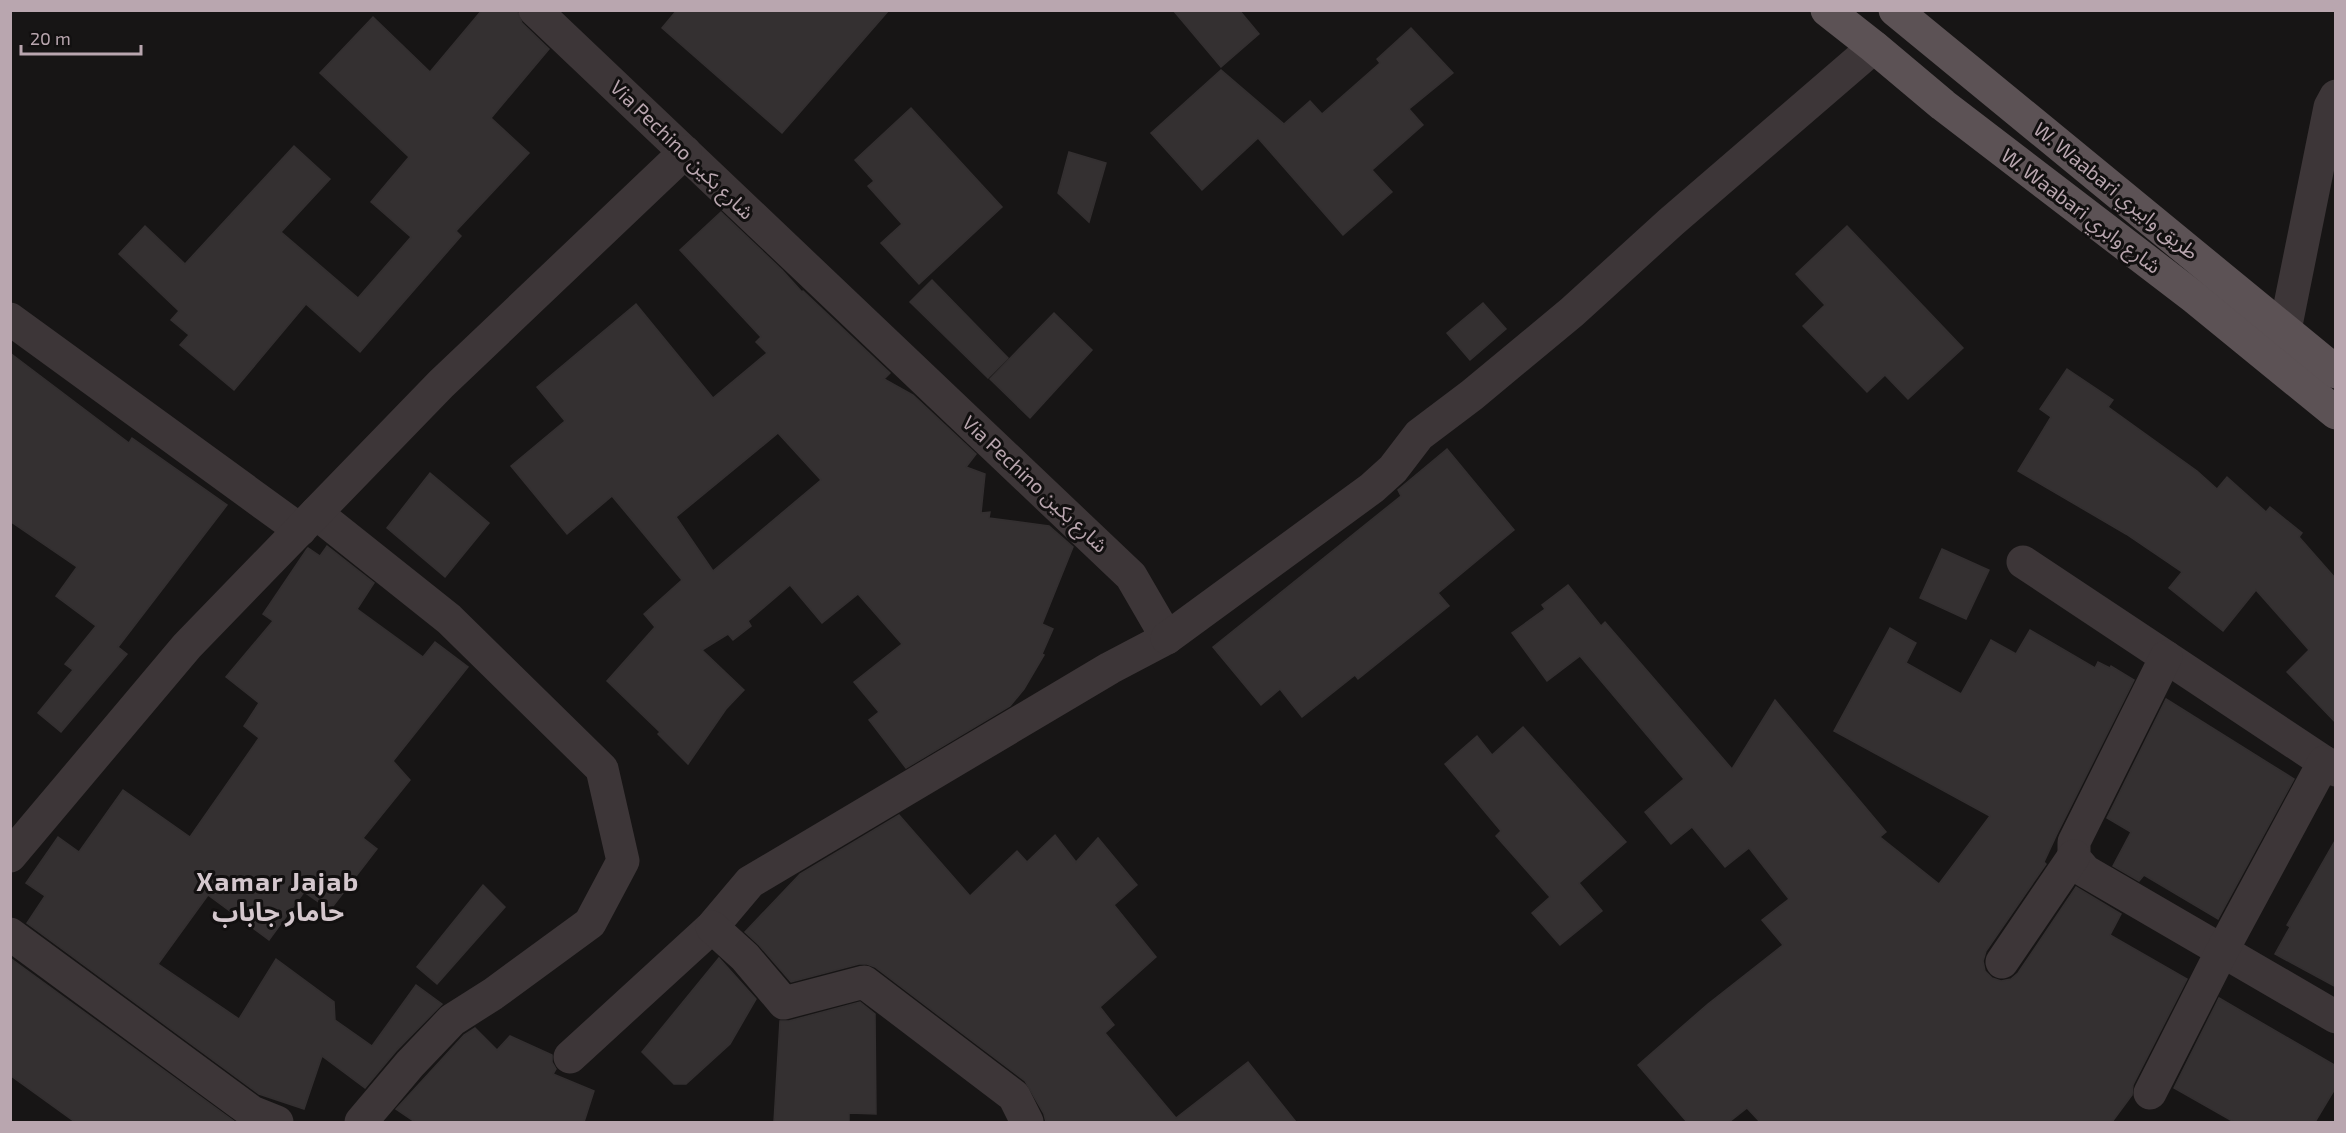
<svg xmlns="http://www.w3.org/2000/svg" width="2346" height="1133" font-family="'Exo 2','Noto Sans Arabic',sans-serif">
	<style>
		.building { fill: #343031; stroke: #332f30; stroke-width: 1.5; fill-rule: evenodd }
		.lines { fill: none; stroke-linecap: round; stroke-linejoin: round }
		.minor { stroke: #3d3638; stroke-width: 33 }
		.major { stroke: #5c5255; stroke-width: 33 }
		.labels { text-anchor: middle; stroke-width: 6; stroke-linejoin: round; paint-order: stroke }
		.street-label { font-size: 20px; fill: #b9a6af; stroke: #121010 }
		.district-label { font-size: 26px; font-weight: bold; letter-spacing: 1.5px; fill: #d4c7cd; stroke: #121010 }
	</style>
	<rect width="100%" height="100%" fill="#171515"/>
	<!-- building -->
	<g class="building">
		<path d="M482 10H517L522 23 549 49 491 118 529 153 456 231 461 236 360 352 306 304 234 390 180 345 189 335 171 320 179 311 119 254 145 226 185 264 294 146 330 179 281 232 358 298 411 237 371 202 409 157 320 73 373 17 430 72Z"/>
		<path d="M677 10H889L782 133 662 28Z"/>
		<path d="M1173 10H1239L1259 34 1221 67Z"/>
		<path d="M1411 28 1453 73 1409 109 1423 125 1372 170 1392 192 1343 235 1258 138 1202 190 1151 133 1221 70 1284 124 1310 101 1322 114 1380 63 1377 59Z"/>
		<path d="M911 108 1002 207 919 284 881 243 902 224 868 186 874 181 855 160Z"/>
		<path d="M1069 152 1106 163 1089 222 1058 193Z"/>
		<path d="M721 212 782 270 802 292 803 291 890 373 884 379 913 395 976 454 966 467 985 474 981 513 990 512 989 518 1049 526 1073 547 1042 624 1053 629 1042 654 1044 655 1024 689 1010 706 906 768 869 720 879 712 854 682 902 644 858 594 822 623 790 585 748 621 751 626 733 640 728 634 702 650 744 690 726 709 688 764 658 734 660 732 607 681 655 627 644 614 682 580 612 496 567 534 511 466 565 421 537 387 636 304 713 398 767 353 756 342 761 337 680 250ZM778 433 821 480 713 571 676 517Z"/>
		<path d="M1847 226 1963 348 1908 399 1885 375 1867 392 1803 326 1825 305 1796 274Z"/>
		<path d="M932 280 1008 358 988 378 910 302Z"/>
		<path d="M1483 303 1506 329 1470 360 1447 333Z"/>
		<path d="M1054 313 1092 350 1030 418 990 379Z"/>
		<path d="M10 353 129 443 132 438 227 505 118 647 127 654 61 732 38 713 73 670 65 664 96 626 56 596 77 567 10 521Z"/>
		<path d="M2067 369 2113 400 2108 407 2197 471 2217 489 2227 477 2266 512 2270 507 2302 533 2299 537 2336 579V723L2287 672 2309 650 2256 590 2223 631 2169 588 2182 572 2126 534 2018 471 2051 417 2040 409Z"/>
		<path d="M1447 449 1514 530 1438 593 1449 606 1358 679 1355 675 1302 717 1280 689 1261 705 1213 647 1401 496 1398 490Z"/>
		<path d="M430 473 489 523 445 577 387 528Z"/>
		<path d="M327 546 374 583 357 609 423 657 435 642 468 667 393 761 410 780 363 838 377 849 330 910 304 892 269 940 208 895 158 964 239 1019 276 959 334 1002 335 1020 372 1046 416 985 442 1004 396 1051 365 1088 322 1056 304 1109 259 1094 27 923 45 896 26 883 58 837 79 852 123 790 190 837 259 738 244 726 259 703 226 677 273 621 263 614 307 549 308 548 320 556Z"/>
		<path d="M1942 549 1989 570 1966 619 1920 598Z"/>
		<path d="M1568 585 1601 626 1605 622 1732 769 1775 700 1886 832 1880 837 1939 884 1990 816 1834 731 1890 628 1916 643 1906 663 1961 694 1991 640 2016 654 2030 630 2095 668 2098 662 2110 668 2111 666 2134 680 2057 834 2044 862 2046 864 1986 951 1983 961 1985 971 1992 978 2001 981 2011 979 2018 973 2076 887 2121 914 2110 935 2187 979 2133 1085 2132 1095 2112 1122H1760L1747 1108 1729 1122H1687L1638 1065 1708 1004 1783 945 1762 920 1789 899 1749 848 1725 867 1692 827 1671 844 1645 812 1684 779 1580 656 1547 681 1512 633 1545 609 1542 605Z"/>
		<path d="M2166 699 2294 779 2218 919 2144 875 2139 881 2113 866 2131 832 2107 818Z"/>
		<path d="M1523 727 1626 842 1579 883 1602 911 1560 945 1532 913 1550 897 1496 836 1501 831 1445 764 1477 736 1492 755Z"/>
		<path d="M899 815 970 896 1017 851 1027 862 1055 835 1076 862 1098 838 1137 885 1114 905 1156 957 1100 1007 1114 1025 1105 1033 1176 1118 1248 1062 1296 1122H1046L1044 1114 1025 1081 875 967 867 964H859L791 982 759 945 745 932 800 874Z"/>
		<path d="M2336 839V987L2275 954 2290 927 2287 925Z"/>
		<path d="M483 885 505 907 437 984 417 967Z"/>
		<path d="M10 958 235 1122H75L10 1075Z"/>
		<path d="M719 958 756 999 730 1044 686 1084H674L642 1052Z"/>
		<path d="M2219 998 2336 1066V1087L2315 1122H2234L2174 1088Z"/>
		<path d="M860 1002 875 1014 876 1114 849 1113V1122H774L780 1021H789Z"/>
		<path d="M475 1028 497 1050 510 1036 552 1055V1062L556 1069 553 1074 594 1091 584 1122H415L396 1109 464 1035Z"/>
	</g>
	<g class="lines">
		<!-- minor -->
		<g class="minor">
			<path d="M535 10 1131 576 1167 638 1110 668 750 882 712 927 570 1057"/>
			<path d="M10 319 300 530"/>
			<path d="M2285 330 2330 107 2336 96"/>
			<path d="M316 513 449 619 602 769 623 861 590 923 493 994 452 1020 410 1064 361 1122"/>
			<path d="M2023 562 2336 770"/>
			<path d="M1167 638 1372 488 1393 469 1419 435 1472 395 1572 312 1671 222 1874 47"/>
			<path d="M2166 657 2074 842V858L2085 871 2336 1017"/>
			<path d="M10 856 187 646 441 384 685 152"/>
			<path d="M712 927 745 957 784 1003 864 982 1014 1096 1027 1122"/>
			<path d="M10 934 252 1112 277 1122"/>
			<path d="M2002 962 2074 856"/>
			<path d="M2150 1093 2222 951 2324 762"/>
		</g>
		<!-- major -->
		<g class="major">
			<path d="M1827 10 1874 47 1943 105 2195 298 2336 413"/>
			<path d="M1895 10 2336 372"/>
		</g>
	</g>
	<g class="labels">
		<!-- street labels -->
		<g class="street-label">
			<text transform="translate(682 150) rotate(44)" y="7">Via Pechino شارع بكين</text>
			<text transform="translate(2116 191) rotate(39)" y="7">W. Waabari طريق وابيري</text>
			<text transform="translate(2081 211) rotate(37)" y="7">W. Waabari شارع وابري</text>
			<text transform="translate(1035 484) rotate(43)" y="7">Via Pechino شارع بكين</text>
		</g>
		<!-- district labels -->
		<g class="district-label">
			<text x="278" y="891">Xamar Jajab<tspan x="278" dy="30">حامار جاباب</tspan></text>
		</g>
	</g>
	<!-- border -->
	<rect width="2346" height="1133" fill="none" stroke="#b9a6af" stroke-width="24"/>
	<!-- scale -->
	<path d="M21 45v9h120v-9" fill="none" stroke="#b9a6af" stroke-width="3"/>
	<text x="30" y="45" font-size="18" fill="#b9a6af" stroke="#121010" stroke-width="4.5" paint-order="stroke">20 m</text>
</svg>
